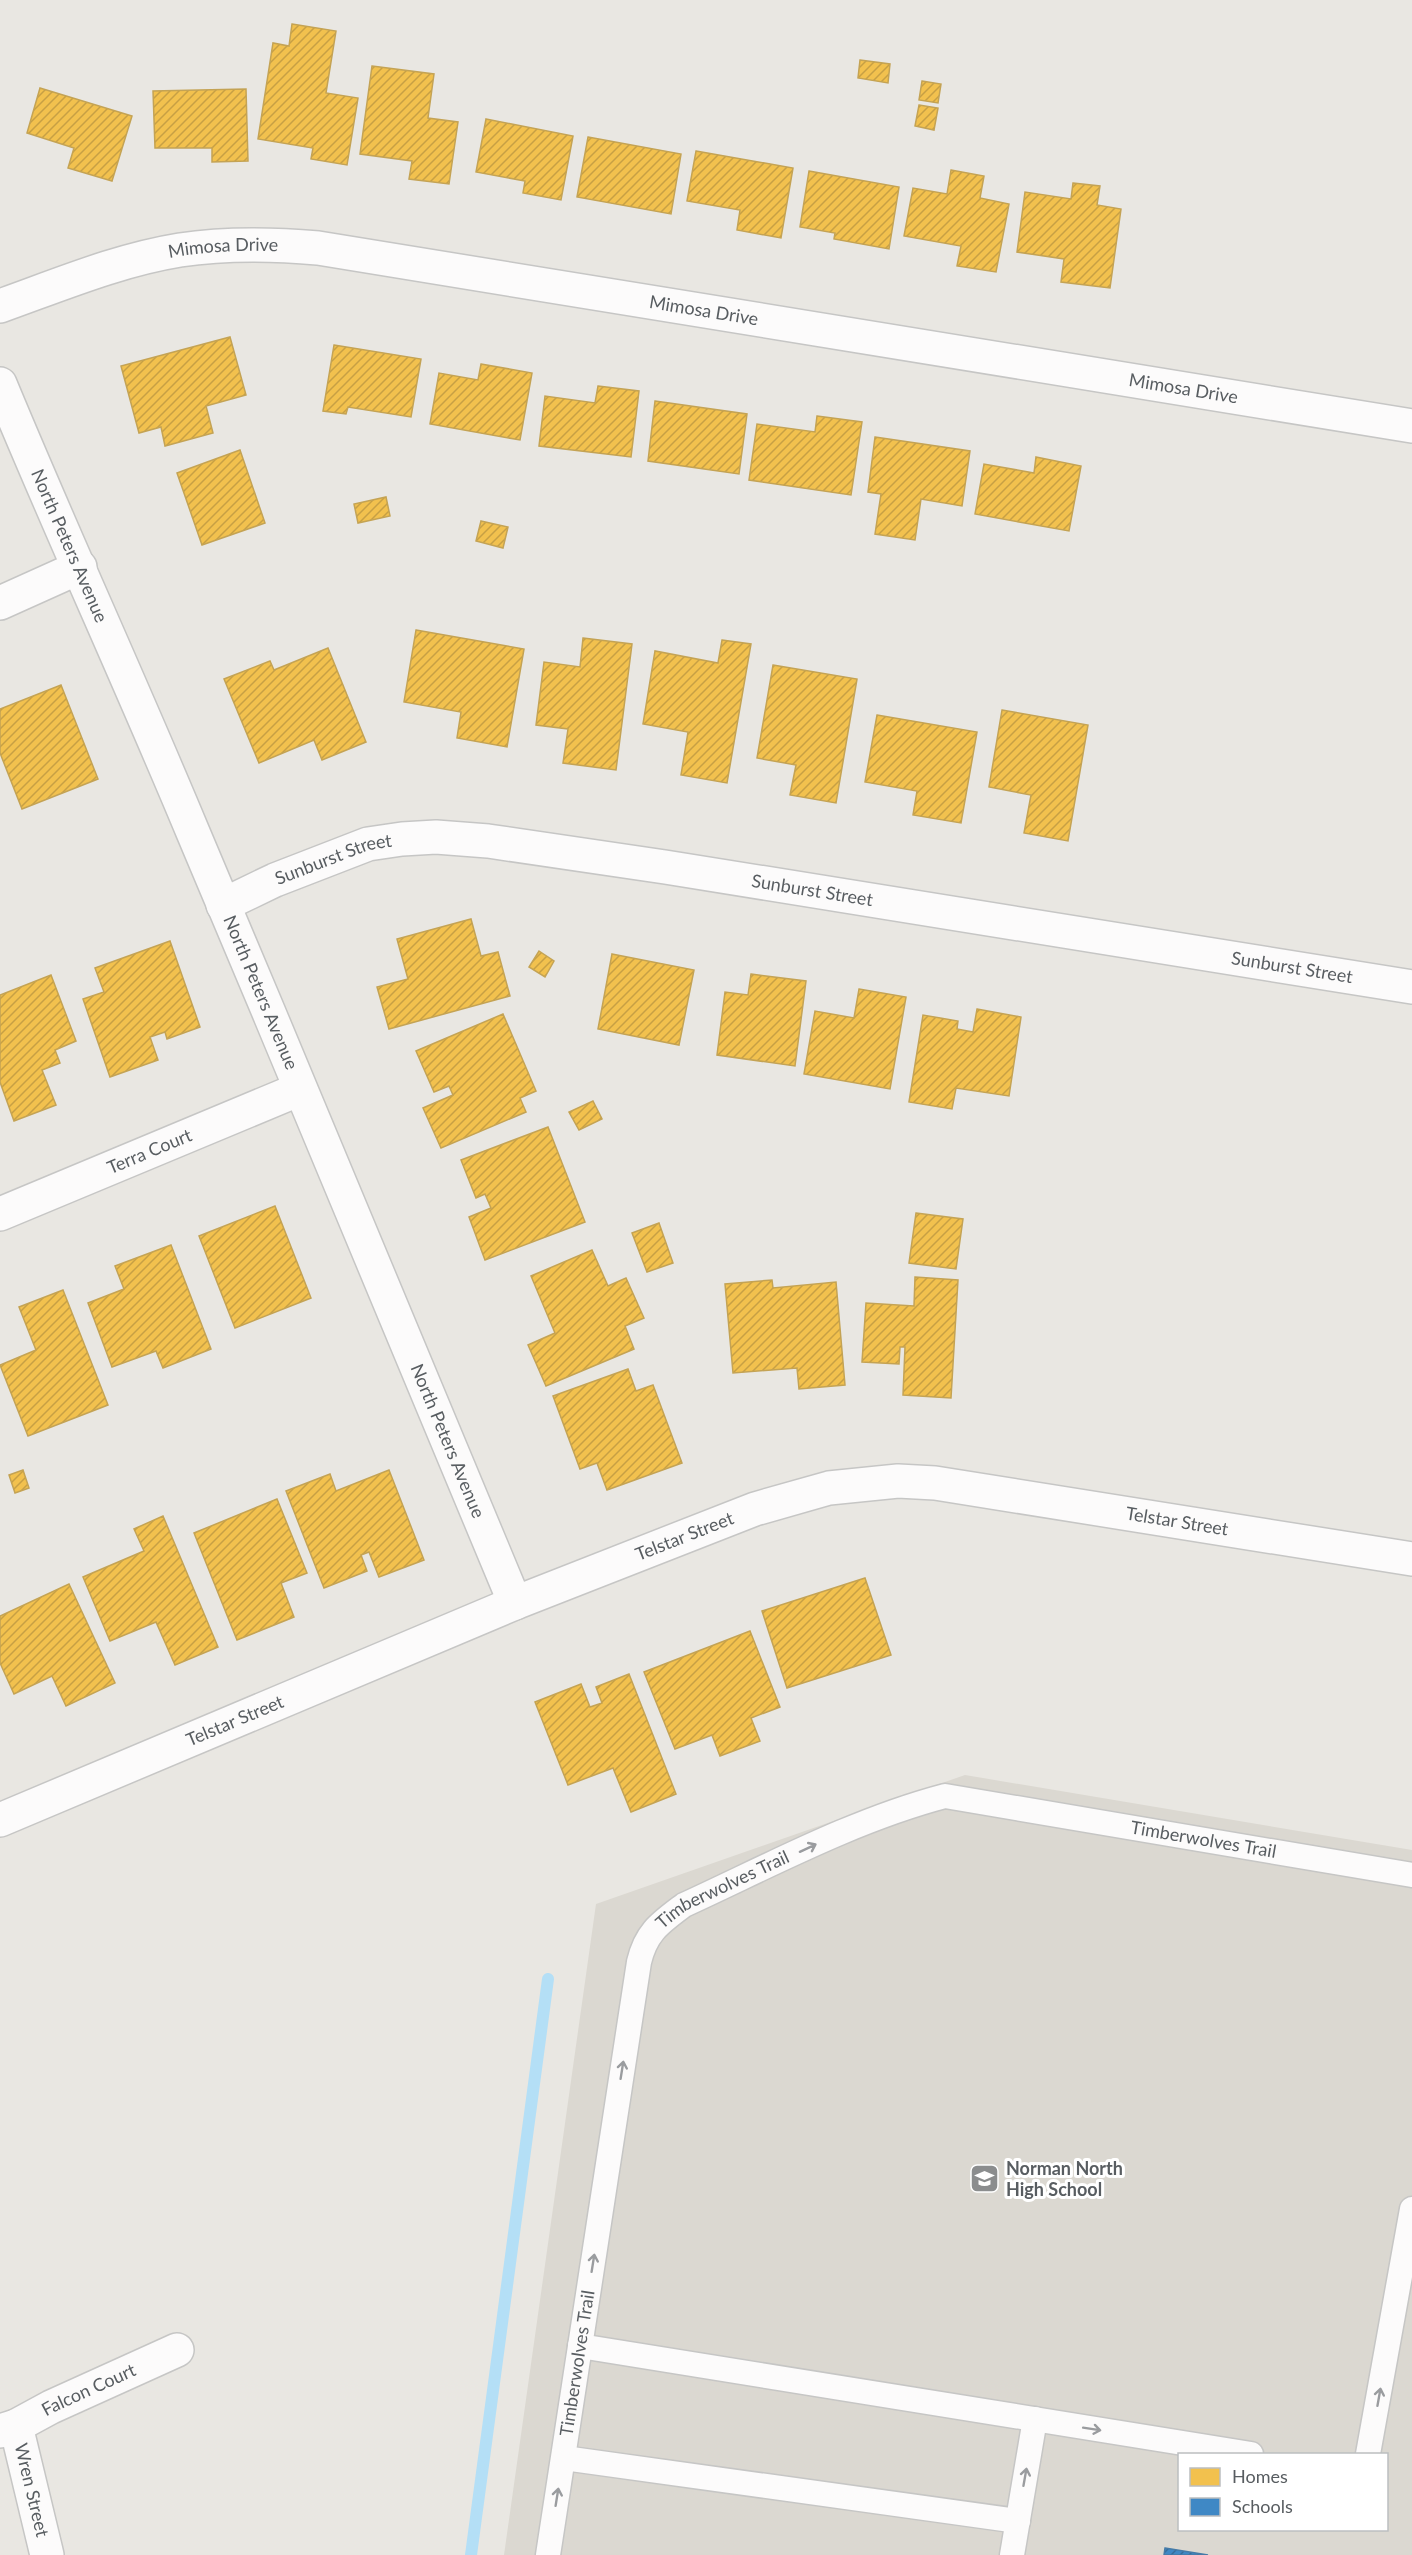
<svg xmlns="http://www.w3.org/2000/svg" width="1412" height="2555" font-family="Lato,sans-serif">
	<style>
		.education { fill: #dbd8d1; fill-rule: evenodd }
		.homes { fill: url(#homes-hatch); stroke: #c4a354; stroke-width: 1.5 }
		.schools { fill: url(#schools-hatch); stroke: #467ba7; stroke-width: 1.5 }
		.lines { fill: none; stroke-linecap: round; stroke-linejoin: round }
		.stream { stroke: #b4dff6; stroke-width: 12 }
		.service-casing { stroke: #c6c6c5; stroke-width: 27 }
		.minor-casing { stroke: #c6c6c5; stroke-width: 36 }
		.service { stroke: #fcfbfb; stroke-width: 24 }
		.minor { stroke: #fcfbfb; stroke-width: 33 }
		.oneway { stroke: #9a9c9f }
		.labels { text-anchor: middle; stroke-width: 6; stroke-linejoin: round; paint-order: stroke }
		.street-label { font-size: 18px; fill: #585d61; stroke: #fff }
		.poi-label { font-size: 18px; font-weight: bold; fill: #585d61; stroke: #fff; text-anchor: start }
	</style>
	<defs>
		<pattern id="homes-hatch" width="6" height="6" patternUnits="userSpaceOnUse" patternTransform="scale(1.5)"><rect width="6" height="6" fill="#f2c14e"/><path d="M-1 1l2-2M0 6l6-6M5 7l2-2" fill="none" stroke="#c7a044"/></pattern>
		<pattern id="schools-hatch" width="6" height="6" patternUnits="userSpaceOnUse" patternTransform="scale(1.5)"><rect width="6" height="6" fill="#3f88c5"/><path d="M-1 1l2-2M0 6l6-6M5 7l2-2" fill="none" stroke="#366d9b"/></pattern>
	</defs>
	<rect width="100%" height="100%" fill="#e9e7e2"/>
	<!-- education -->
	<path class="education" d="M965 1775 1412 1850V2555H504L596 1904ZM1180 2454H1386V2530H1180Z"/>
	<!-- homes -->
	<g class="homes">
		<path d="M292 24 336 31 326 93 358 98 347 165 311 159 313 148 258 139 273 43 289 46Z"/>
		<path d="M860 60 890 64 888 83 858 78Z"/>
		<path d="M372 66 434 74 428 118 458 122 449 184 409 179 412 161 360 154Z"/>
		<path d="M922 81 941 84 938 103 919 100Z"/>
		<path d="M40 88 132 116 112 181 68 168 74 148 27 133Z"/>
		<path d="M246 89 248 161 212 162V148H155L153 91Z"/>
		<path d="M919 105 938 108 934 130 915 126Z"/>
		<path d="M486 119 573 136 561 200 523 193 525 181 476 172Z"/>
		<path d="M588 137 681 154 671 214 577 197Z"/>
		<path d="M696 151 793 168 781 238 737 230 740 210 687 201Z"/>
		<path d="M951 170 984 176 980 198 1009 204 996 272 957 266 961 246 904 236 913 188 947 194Z"/>
		<path d="M809 171 899 187 889 249 834 239 835 233 800 227Z"/>
		<path d="M1073 183 1100 186 1097 205 1121 209 1110 288 1061 282 1064 259 1017 252 1025 192 1071 199Z"/>
		<path d="M230 337 246 395 206 406 213 433 165 446 161 427 139 433 121 366Z"/>
		<path d="M334 345 421 359 411 417 348 407 346 414 323 411Z"/>
		<path d="M481 364 532 373 520 440 430 424 439 373 478 380Z"/>
		<path d="M598 386 639 391 631 457 539 446 545 396 595 403Z"/>
		<path d="M655 401 747 414 739 474 648 461Z"/>
		<path d="M817 416 862 422 851 495 749 480 757 424 815 432Z"/>
		<path d="M875 437 970 451 962 506 921 499 915 540 875 534 881 494 868 492Z"/>
		<path d="M240 450 265 523 202 545 177 473Z"/>
		<path d="M1036 457 1081 466 1069 531 975 514 984 464 1034 473Z"/>
		<path d="M386 497 390 516 358 523 354 504Z"/>
		<path d="M481 521 508 527 503 548 476 541Z"/>
		<path d="M416 630 524 649 507 747 457 738 461 712 404 702Z"/>
		<path d="M583 638 632 644 616 770 563 763 568 729 536 725 544 662 580 667Z"/>
		<path d="M722 640 751 644 727 783 681 775 688 732 643 724 655 651 718 663Z"/>
		<path d="M328 648 366 742 322 760 314 740 259 763 224 679 270 661 274 670Z"/>
		<path d="M773 665 857 679 836 803 790 795 796 765 757 758Z"/>
		<path d="M61 685 98 779 22 809 0 753V709Z"/>
		<path d="M1002 710 1088 725 1068 841 1024 833 1031 795 989 787Z"/>
		<path d="M877 715 977 732 961 823 913 815 917 791 865 782Z"/>
		<path d="M471 919 481 956 498 952 510 996 389 1029 377 987 408 979 397 939Z"/>
		<path d="M170 941 200 1027 167 1039 165 1032 150 1037 158 1060 110 1077 83 999 104 992 95 968Z"/>
		<path d="M539 951 554 961 545 977 529 967Z"/>
		<path d="M612 954 694 970 679 1045 598 1029Z"/>
		<path d="M751 974 806 981 795 1066 717 1055 725 992 748 995Z"/>
		<path d="M51 975 76 1041 55 1050 60 1063 42 1070 56 1105 14 1121 0 1082V995Z"/>
		<path d="M859 989 906 997 890 1089 804 1074 815 1011 854 1018Z"/>
		<path d="M977 1009 1021 1017 1009 1096 956 1088 952 1109 909 1102 923 1015 958 1021 957 1029 973 1032Z"/>
		<path d="M503 1014 536 1091 520 1098 526 1112 441 1148 423 1108 453 1095 449 1086 434 1092 416 1051Z"/>
		<path d="M593 1101 602 1119 579 1130 569 1112Z"/>
		<path d="M548 1127 585 1222 485 1260 469 1217 491 1208 485 1194 476 1198 461 1160Z"/>
		<path d="M275 1206 311 1298 235 1328 199 1236Z"/>
		<path d="M916 1213 963 1219 956 1269 909 1263Z"/>
		<path d="M659 1223 673 1263 647 1272 632 1233Z"/>
		<path d="M171 1245 211 1349 163 1368 156 1351 112 1367 88 1303 124 1289 115 1266Z"/>
		<path d="M592 1250 608 1286 626 1278 644 1318 625 1326 634 1349 546 1386 528 1345 555 1333 531 1276Z"/>
		<path d="M915 1277 958 1280 951 1398 903 1395 905 1347H900L899 1364 862 1362 866 1303 914 1306Z"/>
		<path d="M772 1280 773 1288 836 1282 845 1385 799 1389 797 1368 733 1373 725 1284Z"/>
		<path d="M63 1290 108 1405 28 1436 0 1365 36 1350 19 1307Z"/>
		<path d="M628 1369 636 1391 653 1385 682 1463 607 1490 597 1463 580 1469 553 1396Z"/>
		<path d="M23 1470 29 1488 15 1493 9 1475Z"/>
		<path d="M389 1470 424 1560 379 1577 369 1552 361 1555 367 1571 324 1588 286 1491 330 1474 336 1491Z"/>
		<path d="M277 1499 307 1573 281 1583 294 1617 237 1640 194 1533Z"/>
		<path d="M163 1516 218 1647 175 1665 156 1622 110 1641 83 1577 144 1551 134 1529Z"/>
		<path d="M865 1578 891 1655 787 1688 762 1611Z"/>
		<path d="M69 1584 115 1683 66 1706 52 1676 14 1694 0 1663V1616Z"/>
		<path d="M750 1631 780 1707 751 1718 760 1741 720 1756 712 1735 675 1749 644 1672Z"/>
		<path d="M629 1674 676 1794 631 1812 613 1768 568 1785 535 1702 581 1684 590 1707 602 1703 596 1687Z"/>
	</g>
	<!-- schools -->
	<path class="schools" d="M1165 2548 1208 2555H1164Z"/>
	<g class="lines">
		<!-- stream -->
		<path class="stream" d="M471 2555 548 1979"/>
		<defs>
			<g id="service">
				<path d="M580 2346 1251 2454"/>
				<path d="M1368 2454 1412 2209"/>
				<path d="M564 2458 1018 2521"/>
				<path id="s1" d="M548 2555 639 1962C646 1932 660 1923 684 1905 769 1866 854 1820 945 1796L1412 1875"/>
				<path d="M1012 2555 1035 2419"/>
			</g>
			<g id="minor">
				<path id="s2" d="M0 306C59 285 118 260 180 250 226 243 273 244 318 248L1412 426"/>
				<path id="s3" d="M0 384C62 534 130 681 192 830 301 1087 407 1345 515 1603"/>
				<path d="M0 603 80 567"/>
				<path id="s4" d="M223 905 275 880 368 844 402 839 436 837 488 841 665 867 1412 987"/>
				<path id="s5" d="M0 1214 300 1089"/>
				<path id="s6" d="M0 1820 515 1603 755 1509 829 1488 898 1481 935 1483 1412 1559"/>
				<path id="s7" d="M16 2426 47 2555"/>
				<path id="s8" d="M0 2431 16 2426 51 2407 177 2350"/>
			</g>
		</defs>
		<!-- service casing -->
		<use href="#service" class="service-casing"/>
		<!-- minor casing -->
		<use href="#minor" class="minor-casing"/>
		<!-- service -->
		<use href="#service" class="service"/>
		<!-- minor -->
		<use href="#minor" class="minor"/>
	</g>
	<!-- one-way arrows -->
	<defs><path id="oneway-shaft" d="M-6 0H5M1.5-3L5.5 0L1.5 3" fill="none" stroke-width="1.6" stroke-linecap="round" stroke-linejoin="round" transform="scale(1.5)"/></defs>
	<g class="oneway">
		<use href="#oneway-shaft" transform="translate(808 1848) rotate(-25)"/>
		<use href="#oneway-shaft" transform="translate(622 2070) rotate(-81)"/>
		<use href="#oneway-shaft" transform="translate(593 2263) rotate(-81)"/>
		<use href="#oneway-shaft" transform="translate(1379 2397) rotate(-80)"/>
		<use href="#oneway-shaft" transform="translate(1092 2429) rotate(9)"/>
		<use href="#oneway-shaft" transform="translate(1025 2477) rotate(-80)"/>
		<use href="#oneway-shaft" transform="translate(557 2497) rotate(-81)"/>
	</g>
	<!-- icons -->
	<defs>
		<symbol id="school-square" viewBox="-11 -11 22 22"><rect x="-9" y="-9" width="18" height="18" rx="4" fill="#8b8d8e" stroke="#fff"/><path d="M0-5L7-2L0 1L-7-2ZM-4 1L0 2.5L4 1V4Q0 6-4 4Z" fill="#fff"/></symbol>
	</defs>
	<g fill-rule="evenodd">
		<use href="#school-square" x="968" y="2162" width="33" height="33"/>
	</g>
	<g class="labels">
		<!-- street labels -->
		<g class="street-label">
			<text dy="6" stroke="none"><textPath href="#s2" startOffset="232">Mimosa Drive</textPath></text>
			<text dy="6" stroke="none"><textPath href="#s2" startOffset="718">Mimosa Drive</textPath></text>
			<text dy="6" stroke="none"><textPath href="#s2" startOffset="1204">Mimosa Drive</textPath></text>
			<text dy="6" stroke="none"><textPath href="#s3" startOffset="176">North Peters Avenue</textPath></text>
			<text dy="6" stroke="none"><textPath href="#s4" startOffset="120">Sunburst Street</textPath></text>
			<text dy="6" stroke="none"><textPath href="#s4" startOffset="606">Sunburst Street</textPath></text>
			<text dy="6" stroke="none"><textPath href="#s4" startOffset="1092">Sunburst Street</textPath></text>
			<text dy="6" stroke="none"><textPath href="#s3" startOffset="662">North Peters Avenue</textPath></text>
			<text dy="6" stroke="none"><textPath href="#s5" startOffset="162">Terra Court</textPath></text>
			<text dy="6" stroke="none"><textPath href="#s3" startOffset="1148">North Peters Avenue</textPath></text>
			<text dy="6" stroke="none"><textPath href="#s6" startOffset="1245">Telstar Street</textPath></text>
			<text dy="6" stroke="none"><textPath href="#s6" startOffset="741">Telstar Street</textPath></text>
			<text dy="6" stroke="none"><textPath href="#s6" startOffset="255">Telstar Street</textPath></text>
			<text dy="6" stroke="none"><textPath href="#s1" startOffset="1220">Timberwolves Trail</textPath></text>
			<text dy="6" stroke="none"><textPath href="#s1" startOffset="716">Timberwolves Trail</textPath></text>
			<text dy="6" stroke="none"><textPath href="#s1" startOffset="194">Timberwolves Trail</textPath></text>
			<text dy="6" stroke="none"><textPath href="#s8" startOffset="98">Falcon Court</textPath></text>
			<text dy="6" stroke="none"><textPath href="#s7" startOffset="66">Wren Street</textPath></text>
		</g>
		<!-- poi labels -->
		<g class="poi-label">
			<text x="1006" y="2175">Norman North<tspan x="1006" dy="21">High School</tspan></text>
		</g>
	</g>
	<!-- legend -->
	<rect x="1178" y="2453" width="210" height="78" fill="#ffffff" stroke="#bcbec0" stroke-width="1.5"/>
	<rect x="1190" y="2468" width="30" height="18" fill="#f2c14e" stroke="#bcbec0" stroke-width="1.5"/>
	<text x="1232" y="2483" font-size="18" fill="#585d61">Homes</text>
	<rect x="1190" y="2498" width="30" height="18" fill="#3f88c5" stroke="#bcbec0" stroke-width="1.5"/>
	<text x="1232" y="2513" font-size="18" fill="#585d61">Schools</text>
</svg>
